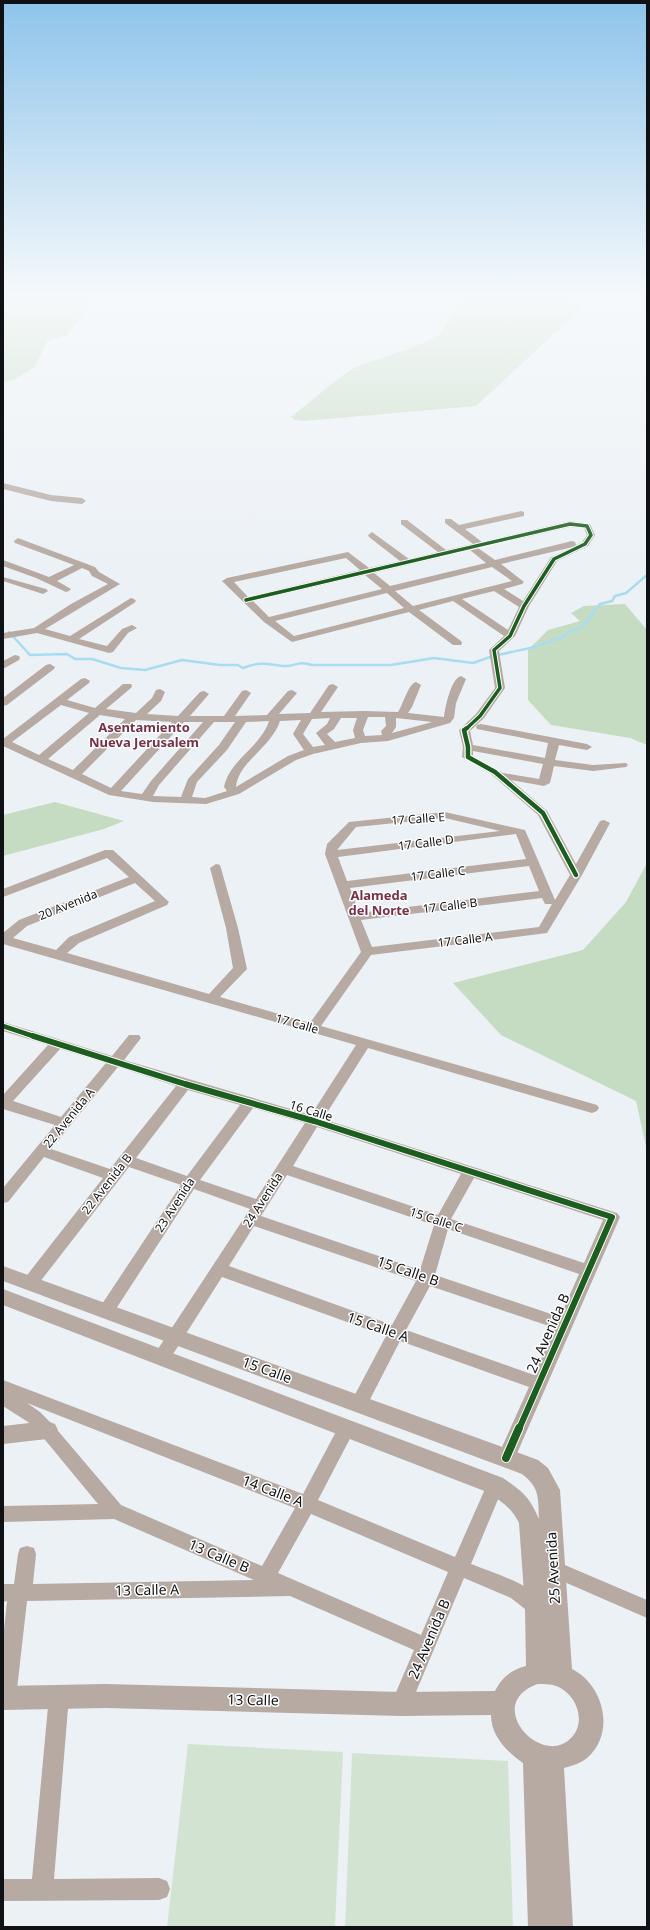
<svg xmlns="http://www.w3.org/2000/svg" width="650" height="1930" font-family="'Noto Sans',sans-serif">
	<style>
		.green { fill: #d2e4d1 }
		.forest { fill: #c5dcc3 }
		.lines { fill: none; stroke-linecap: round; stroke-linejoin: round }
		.stream { stroke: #a8ddef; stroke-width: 2.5 }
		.minor { fill: #b6aaa3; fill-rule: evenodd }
		.tertiary { fill: #b6aaa3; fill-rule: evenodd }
		.cycleway-far3-casing { stroke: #fff; stroke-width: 5.5 }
		.cycleway-far2-casing { stroke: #fff; stroke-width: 7 }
		.cycleway-far1-casing { stroke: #fff; stroke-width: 8 }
		.cycleway-casing { stroke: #fff; stroke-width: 10 }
		.cycleway-far3 { stroke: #1b5e20; stroke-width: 3.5 }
		.cycleway-far2 { stroke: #1b5e20; stroke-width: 4.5 }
		.cycleway-far1 { stroke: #1b5e20; stroke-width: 6 }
		.cycleway { stroke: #1b5e20; stroke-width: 8 }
		.labels { text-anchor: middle; stroke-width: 3; stroke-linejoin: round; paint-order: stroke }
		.street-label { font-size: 12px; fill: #0f1114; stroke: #fff }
		.neighbourhood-label { font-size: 13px; font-weight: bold; fill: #773147; stroke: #fff }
		.near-street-label { font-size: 14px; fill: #0f1114; stroke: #fff }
	</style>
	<rect width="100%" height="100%" fill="#ecf1f6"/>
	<!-- green -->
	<g class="green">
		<path d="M188 1744 343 1752 335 1927H167Z"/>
		<path d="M352 1753 508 1761 513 1927H345Z"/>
	</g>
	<!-- forest -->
	<g class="forest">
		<path d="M3 297H96L67 335 47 341 35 367 17 378 3 383Z"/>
		<path d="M464 297H562L576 302 580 306 579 311 476 406 304 421 295 420 291 417 343 375 356 367 421 344 439 335Z"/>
		<path d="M625 604 647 630V745L630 738 551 725 528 700V650L548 630 580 621 571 613 584 606Z"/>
		<path d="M55 802 124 821 104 829 3 856V815Z"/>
		<path d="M647 863V1151L636 1101 501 1035 453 983 583 950 626 902Z"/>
	</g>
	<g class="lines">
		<!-- stream -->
		<path class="stream" d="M9 632 30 655 67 654 75 659H92L121 668 145 670 182 660 220 665H238L243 668C260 661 267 664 284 666 295 667 297 660 312 665H391L434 658 473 663 493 656 535 647 565 636 568 632 581 628 600 604 612 601 615 596 626 593 647 575"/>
		<!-- minor -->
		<g class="minor">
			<path d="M3 483 51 495 82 498 86 501 82 504 51 501 3 489Z"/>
			<path d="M521 511 524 512V516L465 529 482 542 570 521 590 524 595 535 588 546 557 561 529 606 515 636 499 651 505 688 484 718 470 731 473 745 545 758 548 743 477 729 476 727 477 725 481 724 587 744 592 747 587 750 559 745 555 760 593 765 626 763 628 765 626 767 593 771 554 766 550 783 544 786 511 780 547 811 576 864 600 821 604 820 610 823 582 875 547 933 371 955 321 1026 597 1105 599 1108 597 1111 592 1113 368 1048 323 1119 617 1213 620 1217 515 1458 512 1463 506 1465 500 1463 497 1458 529 1387 400 1341 365 1409 359 1411 353 1409 350 1404 386 1336 222 1277 168 1362 162 1364 156 1362 154 1357 156 1352 250 1209 194 1189 112 1315 106 1317 100 1315 98 1311 100 1307 181 1185 129 1167 36 1287 30 1289 24 1287 22 1283 24 1279 103 1178 44 1157 8 1202 3 1203V1188L55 1125 3 1109V1095L48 1045 3 1031V1022L112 1056 129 1035H139L141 1038 124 1060 311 1115 356 1045 3 944V933L19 920 129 877 107 858 3 897V889L105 850H113L169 902 167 905 79 943 67 953 209 994 233 968 226 928 210 868 216 864 220 865 238 928 247 969 220 997 310 1023 361 952 325 854 327 844 349 822 445 812 525 830 555 900 570 875 538 815 491 774 462 757 463 747 459 730 476 714 495 688 489 650 504 636 453 601 419 610 461 641 462 643 461 645H453L409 612 292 642 264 622 222 581 227 578 348 552 369 568 400 561 369 537 368 535 372 532 409 559 438 552 401 524V520H407L446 550 473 544 445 523V519H451L459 525ZM570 527 584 528 587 535 582 542 576 545 575 542 572 541 495 560 478 548ZM573 547 551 557 523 601 504 589 522 584 524 582 501 564ZM470 550 486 563 390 586 374 573ZM346 558 360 570 248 597 234 582ZM492 567 512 581 413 606 395 591ZM365 575 382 589 269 617 253 601ZM494 591 519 607 508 630 462 599ZM387 593 404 608 294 636 275 621ZM473 751 543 764 539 779 503 773 473 756ZM445 818 500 831 337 850 356 827ZM516 834 526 859 347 881 338 857ZM529 866 539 891 359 913 350 888ZM135 883 155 901 69 937 56 950 13 938 27 926ZM542 898 545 904H552L539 927 372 947 361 920ZM60 1049 106 1063 61 1117 13 1101ZM118 1067 176 1086 110 1169 51 1149ZM188 1090 240 1105 187 1176 136 1158ZM253 1108 305 1123 256 1199 200 1180ZM317 1127 461 1174 438 1215 293 1166ZM287 1175 434 1225 420 1270 261 1216ZM474 1178 603 1220 584 1263 451 1219ZM254 1226 416 1281 392 1325 229 1266ZM448 1229 579 1274 560 1317 435 1275ZM430 1286 555 1328 534 1375 406 1330Z"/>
			<path d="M18 538 95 567 99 572 120 584 45 629 70 636 131 598 134 599 136 601 134 603 79 639 107 646 122 629 132 625 137 628 128 633 113 652 109 653 37 633 3 639V633L34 628 71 604 108 584 92 576 89 571 82 568 57 581 71 589 69 591 66 592 36 578 3 566V560L49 577 74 565 15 543 14 541Z"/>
			<path d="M3 577 46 589 48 591 43 594 3 581Z"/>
			<path d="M15 655 19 656 20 658 19 660 3 669V661Z"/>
			<path d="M50 664 55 667 54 669 7 705 3 706V698L46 665Z"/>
			<path d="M461 676 466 679 456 703 454 718 450 723 388 741 361 743 313 754 296 760 239 794 206 804 153 802 109 795 3 746V739L81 679 85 678 90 681 89 683 67 700 95 708 123 684H131L132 686 131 688 106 709 136 713 152 698 156 690 160 689 165 692 161 701 147 714 178 716 200 692 204 691 209 694 190 716H224L242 691 246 690 251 693 235 716 267 715 288 691 292 690 297 693 279 714 310 713 329 685 333 684 338 687 321 712 364 711 398 712C403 705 408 684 416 682L421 685 412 707 408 713 444 717C445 708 451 678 461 676ZM61 705 89 713 39 755 12 742ZM100 715 125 719 73 770 48 759ZM368 717H385L386 726 381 731 382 735 365 736 363 730ZM330 718 327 724 316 733 325 745 313 747 303 734 312 719ZM341 718H357L353 730 355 738 335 742 327 734 334 729ZM396 718 432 722 392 733 396 727ZM136 720 172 722 111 788 82 774ZM301 720 293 734 304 750 288 756 236 787C238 762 271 748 280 721ZM269 721C260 748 230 759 224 787L227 791 205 798 192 797 197 782 227 750 246 722ZM184 722H203L151 781 142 794 121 791ZM214 722H235L219 745 188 779 181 797 153 796 159 785Z"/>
			<path d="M3 1380 303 1494 340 1424 346 1422 352 1424 355 1429 318 1500 455 1557 489 1480 495 1477 501 1480 504 1485 471 1564C493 1573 536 1585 547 1607L544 1613 537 1616 530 1613 511 1598 464 1578 408 1711 401 1714 394 1711 391 1704 414 1650 290 1596 27 1601 16 1698 13 1705 6 1708 3 1706V1639L7 1601 3 1602V1584H14L18 1554 20 1548 27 1546 34 1548 36 1554 33 1584 254 1580 114 1519 3 1522V1506L98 1504 41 1435 28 1422 3 1406ZM27 1403 295 1508 262 1566 121 1505 53 1425 40 1412ZM311 1514 448 1572 421 1635 278 1573Z"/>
			<path d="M553 1560 647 1600V1618L546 1574 544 1568 546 1562Z"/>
			<path d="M59 1687 66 1689 69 1696 54 1879 159 1878 167 1881 170 1889 167 1897 159 1900 3 1901V1879H32L49 1696 52 1689Z"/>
		</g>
		<!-- tertiary -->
		<g class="tertiary">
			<path d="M3 1266 538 1460 548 1468 560 1490 572 1669C604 1685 616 1733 587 1758 581 1763 572 1766 564 1768L573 1927H528L523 1763C507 1752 491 1736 491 1715L401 1716 106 1708 3 1710V1686L106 1684 401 1692 495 1691C502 1677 511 1670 526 1666L525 1607 519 1523C512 1508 501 1501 487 1492L3 1305V1289L503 1478C523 1492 529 1496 539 1519 538 1497 540 1488 522 1474L3 1281ZM538 1684C544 1684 551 1684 556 1686 577 1694 587 1722 571 1738 541 1769 482 1703 538 1684Z"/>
			<path d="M47 1421 55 1424 58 1430 55 1436 47 1439 3 1444V1426Z"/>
		</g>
		<defs>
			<path id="cycleway-far3" d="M246 600 570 524 587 526 591 535 585 544 554 559 524 606 510 636 494 650 500 688 480 716 466 729"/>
			<g id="cycleway-far2">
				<path d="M467 728 464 730 468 747V757L495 772 543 813 576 875"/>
				<path d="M3 1026 36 1037"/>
			</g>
			<path id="cycleway-far1" d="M33 1036 185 1084 314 1121 612 1217 519 1429"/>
			<path id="cycleway" d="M506 1458 519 1428"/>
		</defs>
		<!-- cycleway-far3 casing -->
		<use href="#cycleway-far3" class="cycleway-far3-casing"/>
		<!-- cycleway-far2 casing -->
		<use href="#cycleway-far2" class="cycleway-far2-casing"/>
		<!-- cycleway-far1 casing -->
		<use href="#cycleway-far1" class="cycleway-far1-casing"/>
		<!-- cycleway casing -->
		<use href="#cycleway" class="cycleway-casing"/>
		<!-- cycleway-far3 -->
		<use href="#cycleway-far3" class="cycleway-far3"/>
		<!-- cycleway-far2 -->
		<use href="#cycleway-far2" class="cycleway-far2"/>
		<!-- cycleway-far1 -->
		<use href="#cycleway-far1" class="cycleway-far1"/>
		<!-- cycleway -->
		<use href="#cycleway" class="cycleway"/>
	</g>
	<!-- sky -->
	<linearGradient id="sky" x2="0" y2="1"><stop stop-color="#8ec4eb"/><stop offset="0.52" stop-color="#f6f9fb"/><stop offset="1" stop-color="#f6f9fb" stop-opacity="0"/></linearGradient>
	<rect width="650" height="567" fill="url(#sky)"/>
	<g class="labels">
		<!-- street labels -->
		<g class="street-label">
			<text transform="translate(418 819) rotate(-4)" y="4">17 Calle E</text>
			<text transform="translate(426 843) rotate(-7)" y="4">17 Calle D</text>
			<text transform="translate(438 874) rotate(-7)" y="4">17 Calle C</text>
			<text transform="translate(68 905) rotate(-22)" y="4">20 Avenida</text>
			<text transform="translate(450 906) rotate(-7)" y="4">17 Calle B</text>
			<text transform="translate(465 940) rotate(-7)" y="4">17 Calle A</text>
			<text transform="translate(297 1024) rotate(16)" y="4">17 Calle</text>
			<text transform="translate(311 1111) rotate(17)" y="4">16 Calle</text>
			<text transform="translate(69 1118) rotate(-51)" y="4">22 Avenida A</text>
			<text transform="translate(107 1184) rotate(-52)" y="4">22 Avenida B</text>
			<text transform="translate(263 1200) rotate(-57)" y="4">24 Avenida</text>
			<text transform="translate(175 1205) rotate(-57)" y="4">23 Avenida</text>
			<text transform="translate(436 1220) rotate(18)" y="4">15 Calle C</text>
		</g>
		<!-- neighbourhood labels -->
		<g class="neighbourhood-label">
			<text x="144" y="732">Asentamiento<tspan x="144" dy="15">Nueva Jerusalem</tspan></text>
			<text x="379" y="900">Alameda<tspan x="379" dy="15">del Norte</tspan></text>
		</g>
		<!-- near-street labels -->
		<g class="near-street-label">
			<text transform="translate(408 1271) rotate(19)" y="5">15 Calle B</text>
			<text transform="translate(378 1327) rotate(19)" y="5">15 Calle A</text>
			<text transform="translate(548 1333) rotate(-66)" y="5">24 Avenida B</text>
			<text transform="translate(267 1370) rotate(20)" y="5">15 Calle</text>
			<text transform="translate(273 1491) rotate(21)" y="5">14 Calle A</text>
			<text transform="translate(219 1556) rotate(23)" y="5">13 Calle B</text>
			<text transform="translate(553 1568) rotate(-93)" y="5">25 Avenida</text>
			<text transform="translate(147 1590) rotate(-1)" y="5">13 Calle A</text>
			<text transform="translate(429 1639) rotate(-67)" y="5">24 Avenida B</text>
			<text transform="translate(253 1700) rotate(1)" y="5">13 Calle</text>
		</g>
	</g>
	<!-- border -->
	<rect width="650" height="1930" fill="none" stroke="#0f1114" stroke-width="8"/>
</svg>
